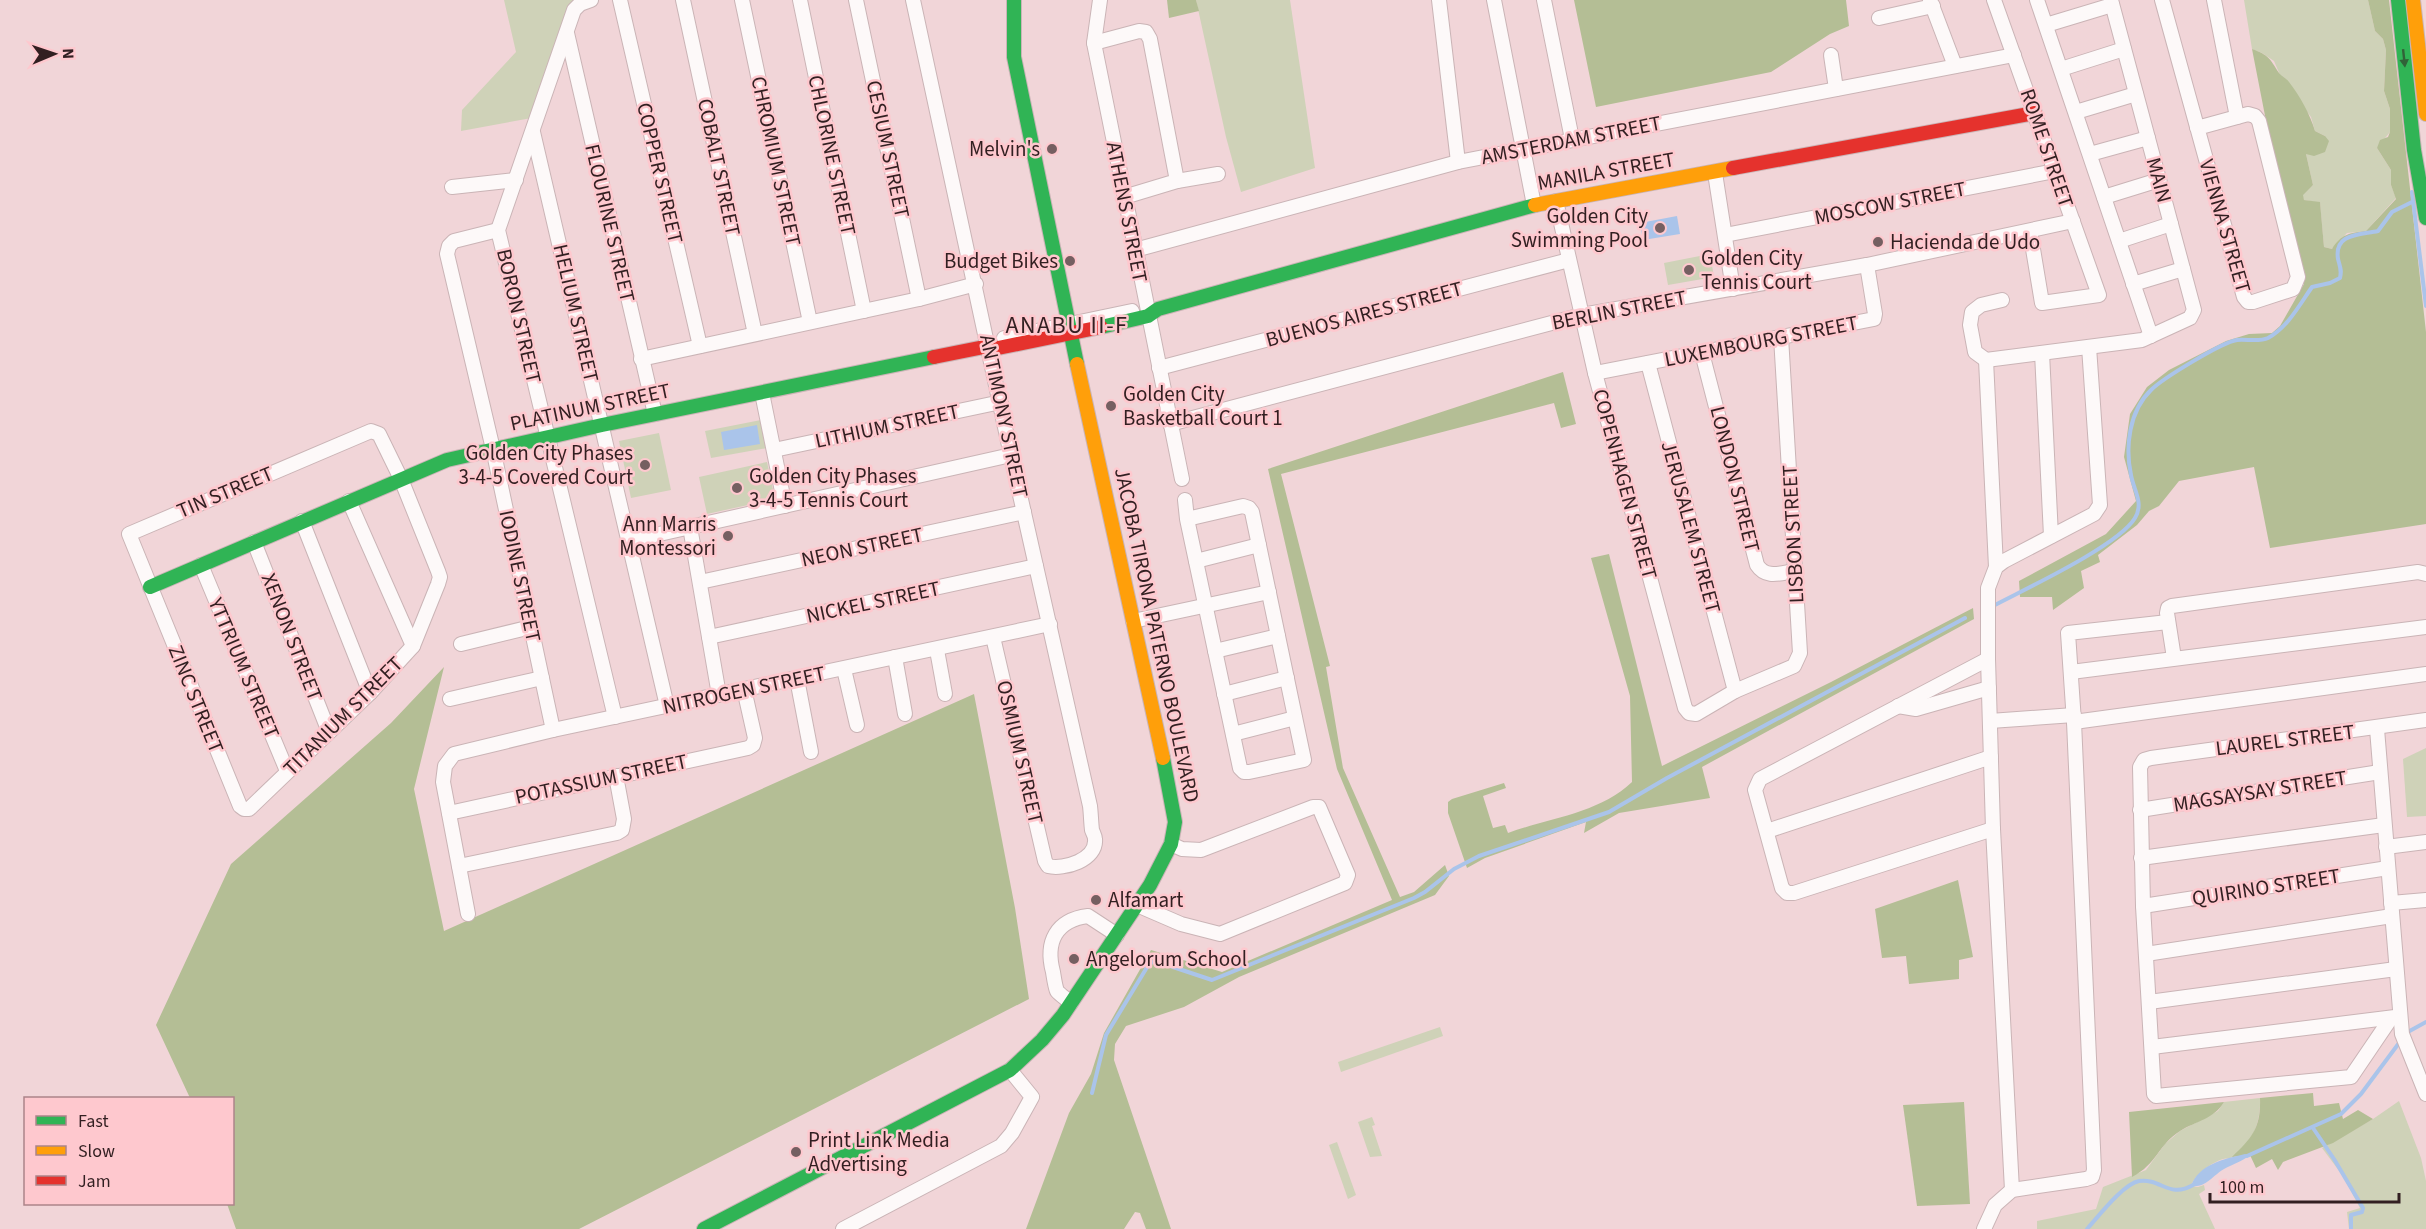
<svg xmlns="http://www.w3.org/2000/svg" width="2426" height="1229" font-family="'Source Sans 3',sans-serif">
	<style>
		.green { fill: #cfd2b8 }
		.forest { fill: #b4be95 }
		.water { fill: #aac4ea }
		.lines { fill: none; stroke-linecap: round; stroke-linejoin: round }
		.stream { stroke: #aac4ea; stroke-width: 4 }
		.street-casing { stroke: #cab4b6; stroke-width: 16 }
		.fast-casing { stroke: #cab4b6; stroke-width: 16 }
		.slow-casing { stroke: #cab4b6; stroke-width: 16 }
		.jam-casing { stroke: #cab4b6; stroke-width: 16 }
		.street { stroke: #fdf9f9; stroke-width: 14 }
		.fast { stroke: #30b455; stroke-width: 14 }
		.slow { stroke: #ff9f0a; stroke-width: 14 }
		.jam { stroke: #e5322d; stroke-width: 14 }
		.oneway { fill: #316238 }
		.poi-dot { fill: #755f61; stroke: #fec8ce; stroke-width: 2 }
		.labels { text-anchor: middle; stroke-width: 5; stroke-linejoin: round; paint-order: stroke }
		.street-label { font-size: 21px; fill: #321f21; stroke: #fec8ce }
		.poi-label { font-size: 21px; fill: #321f21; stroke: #fec8ce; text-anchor: start }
		.quarter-label { font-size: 24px; letter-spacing: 1.5px; fill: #321f21; stroke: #fec8ce }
	</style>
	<rect width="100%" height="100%" fill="#f1d5d8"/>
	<!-- green -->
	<g class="green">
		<path d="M504 0H587L579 3 537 117 461 131 462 110 516 52Z"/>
		<path d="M1196 0H1290L1315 168 1241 192 1226 137Z"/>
		<path d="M2244 0H2368L2375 31 2383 39 2386 50 2384 91 2390 109V132L2377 148 2391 170V185L2396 198 2366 231 2347 233 2332 249 2324 247 2320 203 2304 200 2302 195 2313 185 2306 154 2325 136 2315 131 2311 117 2280 75 2274 61 2262 53 2252 49Z"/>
		<path d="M1710 254 1714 277 1668 285 1664 263Z"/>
		<path d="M761 420 767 448 711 458 705 431Z"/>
		<path d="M659 433 671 490 631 498 619 441Z"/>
		<path d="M767 462 775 499 707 514 699 477Z"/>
		<path d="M2426 748V816L2407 817 2403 759Z"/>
		<path d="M1440 1027 1443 1036 1341 1072 1338 1062Z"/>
		<path d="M2260 1098C2261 1121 2253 1144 2233 1157 2229 1159 2227 1158 2223 1159 2211 1163 2195 1174 2191 1186L2198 1187 2204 1185 2205 1190 2199 1194 2215 1229H2037V1221L2096 1209 2103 1187 2146 1170 2165 1144 2180 1131 2218 1111 2224 1102Z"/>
		<path d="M2399 1101 2421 1158 2426 1181V1229H2349L2347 1212 2360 1208 2343 1176 2322 1148 2373 1119Z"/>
		<path d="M1372 1117 1375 1125 1372 1126 1382 1156 1370 1157 1358 1122Z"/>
		<path d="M1337 1142 1356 1195 1348 1199 1329 1145Z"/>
	</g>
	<!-- forest -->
	<g class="forest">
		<path d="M1167 0H1196L1199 11 1169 18Z"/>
		<path d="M1574 0H1846L1849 26 1830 34 1771 72 1596 107Z"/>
		<path d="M2368 0H2389L2426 332V524L2270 548 2254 467 2179 481 2159 506 2149 511 2137 525 2098 555 2100 562 2081 571 2084 588 2053 610 2052 597H2020L2019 581 2106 534 2136 501 2124 457 2130 414 2147 387 2169 370 2226 341 2249 334 2272 333 2280 326 2304 284 2268 131 2252 49C2269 55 2270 59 2279 73 2282 77 2286 78 2289 82 2300 96 2310 114 2315 131L2325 136 2329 141 2325 152 2314 156 2306 154 2313 185 2303 195 2304 200 2320 202 2324 247 2332 249C2341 234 2350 233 2366 231L2396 199 2391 185V170L2377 148 2380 140 2388 137 2390 132V109L2384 91 2386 50 2383 39 2375 31Z"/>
		<path d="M1563 372 1576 424 1561 428 1554 403 1281 474 1330 666 1326 667 1343 768 1400 897 1414 892 1445 865 1449 876 1435 895 1239 977 1184 1007 1126 1026 1115 1044 1114 1060 1171 1229H1146L1140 1213 1135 1212 1124 1229H1026L1069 1113 1091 1074 1104 1033 1151 950 1222 972 1392 900 1337 769 1268 469Z"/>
		<path d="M1609 554 1662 766 1831 682 1973 608 1974 619 1702 767 1710 798 1619 813 1584 833 1586 822 1485 858 1467 868 1448 813V802L1452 799 1504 783 1506 788 1483 796 1493 828 1505 825 1508 833C1549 818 1600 813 1632 782L1630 696 1591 558Z"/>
		<path d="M444 667 414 789 444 931 974 694 1015 908 1029 999 579 1229H236L227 1204H232V1098H190L156 1025 231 864 391 723Z"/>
		<path d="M1958 880 1973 957 1959 960V979L1909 984 1906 956 1882 958 1875 909Z"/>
		<path d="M2313 1093 2314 1106 2339 1103 2343 1119 2358 1110 2373 1119 2333 1143 2283 1162 2278 1170 2272 1159 2256 1168 2250 1155 2232 1157C2252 1138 2261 1128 2260 1098Z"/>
		<path d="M1964 1102 1970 1204 1917 1206 1903 1105Z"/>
		<path d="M2224 1102C2214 1119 2196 1121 2180 1131 2158 1145 2157 1164 2132 1177L2129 1112Z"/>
	</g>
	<!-- water -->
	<g class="water">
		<path d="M1677 216 1680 234 1643 240 1640 223Z"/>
		<path d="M757 425 760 444 724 450 721 432Z"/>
		<path d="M2245 1154 2250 1155C2241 1162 2233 1164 2224 1169 2212 1176 2206 1188 2191 1186 2199 1164 2224 1159 2245 1154Z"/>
	</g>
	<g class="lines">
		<!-- stream -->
		<g class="stream">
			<path d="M2412 192 2426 306"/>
			<path d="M1993 606C2025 589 2118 546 2135 518 2144 503 2134 491 2131 475 2125 447 2129 411 2151 390 2162 379 2222 342 2237 340 2246 339 2260 342 2268 338 2288 327 2300 304 2312 287L2330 283 2340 278C2342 270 2340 267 2338 259 2334 233 2360 235 2378 231L2392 212 2416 200"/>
			<path d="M2406 1033 2426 1022"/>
			<path d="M1092 1093 1106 1035 1149 964 1155 961 1212 980 1414 898 1425 892 1454 869 1479 856 1609 812 1667 778 1965 618"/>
			<path d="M2313 1128 2334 1159 2363 1208 2362 1212 2351 1215V1229"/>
			<path d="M2247 1156 2341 1114 2361 1094 2402 1039"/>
			<path d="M2087 1229C2098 1217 2123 1184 2139 1181 2161 1178 2169 1199 2193 1185"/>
		</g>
		<defs>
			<g id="street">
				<path d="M591 0 580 4 574 10 498 230 615 717"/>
				<path d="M620 0 700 346"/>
				<path d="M683 0 755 334"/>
				<path d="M742 0 810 322"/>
				<path d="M800 0 864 311"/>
				<path d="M856 0 919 299"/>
				<path d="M913 0 1011 455 1090 806C1091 814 1091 822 1092 830 1093 833 1095 836 1095 839 1097 860 1064 870 1048 866L1045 861 993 637"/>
				<path d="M1100 0 1094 43 1182 479"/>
				<path d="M1439 0 1458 162"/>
				<path d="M1494 0 1534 205"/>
				<path d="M1544 0 1572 139"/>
				<path d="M1930 0 1955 66"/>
				<path d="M1994 0 2099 295 2042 303 2030 231"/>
				<path d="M2037 0 2151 336"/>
				<path d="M2162 0 2244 297 2248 302H2253L2293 289 2298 277 2259 121 2255 116 2248 114 2197 128"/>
				<path d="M2214 0 2237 117"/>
				<path d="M1879 18 1933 6"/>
				<path d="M2046 25 2112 5"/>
				<path d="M567 33 655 414"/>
				<path d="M1094 43 1139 31 1146 32 1150 39 1177 181 1124 197"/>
				<path d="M1831 55 1836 89"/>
				<path d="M2061 69 2124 49"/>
				<path d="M2076 112 2136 94"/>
				<path d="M533 132 667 706"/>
				<path d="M2090 154 2148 138"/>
				<path d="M1715 173 1733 289"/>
				<path d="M1177 181 1218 174"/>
				<path d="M452 187 516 180"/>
				<path d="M2104 197 2159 180"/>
				<path d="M1556 201 1595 373 1685 708 1689 713 1696 714 1735 691 1794 666 1800 653 1781 337"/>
				<path d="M498 230 454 241 449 246 447 254 493 449 553 730"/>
				<path d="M1725 235 2055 171"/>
				<path d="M2119 241 2171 224"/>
				<path d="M1135 250 1458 162 2014 55"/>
				<path d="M2133 284 2183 269"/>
				<path d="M2002 300 1981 305 1972 312 1970 325 1975 352 1986 360 2142 340 2190 318 2194 310 2111 0"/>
				<path d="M1004 338 1132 311"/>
				<path d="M1702 353 1757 565C1766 579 1780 573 1795 571"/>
				<path d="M2042 353 2051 536"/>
				<path d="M641 359 919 299 976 284"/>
				<path d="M1986 360 1996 567"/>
				<path d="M1648 363 1735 691"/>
				<path d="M1159 368 1569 260"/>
				<path d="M1595 373 1874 319 1875 314 1867 265"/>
				<path d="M762 393 785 506"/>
				<path d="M1170 424 1582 315 1867 265 2073 221"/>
				<path d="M371 431 379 434 401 479 438 571 440 577 438 584 413 646 370 693 249 809H244L240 806 129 534Z"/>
				<path d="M774 450 1001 402"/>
				<path d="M1185 500 1187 519 1240 768 1244 772H1249L1304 760 1252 512 1249 508 1243 506 1187 519"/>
				<path d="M349 501 413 646"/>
				<path d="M302 521 370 693"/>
				<path d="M690 527 719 695"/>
				<path d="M628 541 1011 455"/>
				<path d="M254 542 329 732"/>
				<path d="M1196 561 1259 545"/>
				<path d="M201 565 287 771"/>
				<path d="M700 582 1024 512"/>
				<path d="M1133 621 1269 592"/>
				<path d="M709 637 1036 566"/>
				<path d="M461 644 531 627"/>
				<path d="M937 650 945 694"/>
				<path d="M1215 651 1278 636"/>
				<path d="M895 657 905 714"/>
				<path d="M2174 658 2167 613 2168 608 2172 606 2418 572 2426 574"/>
				<path d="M1988 659 1760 779 1755 790 1782 888 1787 893H1794L1993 829"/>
				<path d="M844 669 857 725"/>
				<path d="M2071 672 2426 627"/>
				<path d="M797 679 811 752"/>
				<path d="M1224 694 1287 678"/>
				<path d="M450 699 542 678"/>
				<path d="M1898 706 1916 709 1989 688"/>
				<path d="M1990 721 2074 715"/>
				<path d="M2074 722 2426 674"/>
				<path d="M2377 729 2402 1034 2426 1094"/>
				<path d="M1233 734 1295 718"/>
				<path d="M2140 810 2380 772"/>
				<path d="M449 813 748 748 753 745 755 738 744 689"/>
				<path d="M1767 831 1991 757"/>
				<path d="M2386 847 2426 842"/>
				<path d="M2141 858 2384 825"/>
				<path d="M459 866 617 833 622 830 624 819 616 776"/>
				<path d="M2391 903 2426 900"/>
				<path d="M1137 905 1181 924 1220 934 1345 883 1348 875 1319 807H1313L1201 850 1182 849 1171 844"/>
				<path d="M2143 906 2388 868"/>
				<path d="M468 914 443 782 445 766 454 754 553 730 1050 624"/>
				<path d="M2146 954 2392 916"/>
				<path d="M2149 1002 2396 969"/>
				<path d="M1071 1003C1067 999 1060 995 1057 991 1055 986 1054 978 1053 972 1045 942 1056 920 1088 916L1117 935"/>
				<path d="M2391 1018 2351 1077 2156 1096 2154 1094 2143 906 2140 767 2144 760 2151 758 2426 720"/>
				<path d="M2152 1047 2395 1017"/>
				<path d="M2012 1190 1993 829 1988 659V588L1996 567 2004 561 2094 514 2100 505 2089 347"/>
				<path d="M843 1229 1001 1146 1012 1133 1032 1097 1010 1070"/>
				<path d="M1984 1229 1995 1205 2012 1190 2086 1179 2092 1177 2094 1170 2074 722 2068 633 2168 622"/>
			</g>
			<g id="fast">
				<path d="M1014 0V57L1077 364"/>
				<path d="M2398 0 2414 150 2426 218"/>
				<path d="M1101 327 1148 316 1158 309 1535 205"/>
				<path d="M150 587 447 460 602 425 934 357"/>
				<path d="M704 1229 1010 1070 1042 1040 1063 1015 1150 885 1171 844 1175 822 1163 758"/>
			</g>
			<g id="slow">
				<path d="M2413 0 2426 114"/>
				<path d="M1535 205 1733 168"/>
				<path d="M1077 364 1163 758"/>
			</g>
			<g id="jam">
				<path d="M1733 168 2035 113"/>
				<path d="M934 357 989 346 998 348 1101 327"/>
			</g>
		</defs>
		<!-- street casing -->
		<use href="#street" class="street-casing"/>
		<!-- fast casing -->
		<use href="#fast" class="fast-casing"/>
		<!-- slow casing -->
		<use href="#slow" class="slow-casing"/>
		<!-- jam casing -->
		<use href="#jam" class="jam-casing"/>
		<!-- street -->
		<use href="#street" class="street"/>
		<!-- fast -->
		<use href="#fast" class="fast"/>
		<!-- slow -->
		<use href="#slow" class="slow"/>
		<!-- jam -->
		<use href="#jam" class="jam"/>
	</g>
	<!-- one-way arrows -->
	<defs><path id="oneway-solid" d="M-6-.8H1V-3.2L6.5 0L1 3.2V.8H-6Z" transform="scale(1.5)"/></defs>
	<use class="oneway" href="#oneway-solid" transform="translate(2404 58) rotate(84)"/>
	<!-- markers -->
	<g class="poi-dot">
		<circle cx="1052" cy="149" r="6"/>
		<circle cx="1660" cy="228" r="6"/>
		<circle cx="1878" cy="242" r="6"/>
		<circle cx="1070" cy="261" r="6"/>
		<circle cx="1689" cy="270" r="6"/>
		<circle cx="1111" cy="406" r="6"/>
		<circle cx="645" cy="465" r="6"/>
		<circle cx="737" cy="488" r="6"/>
		<circle cx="728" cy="536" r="6"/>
		<circle cx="1096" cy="900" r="6"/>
		<circle cx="1074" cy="959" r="6"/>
		<circle cx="796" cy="1152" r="6"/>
	</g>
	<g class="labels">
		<!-- street labels -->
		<g class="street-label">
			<text transform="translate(1571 140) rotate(-11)" y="7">AMSTERDAM STREET</text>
			<text transform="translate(2047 148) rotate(71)" y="7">ROME STREET</text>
			<text transform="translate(888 149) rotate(78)" y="7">CESIUM STREET</text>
			<text transform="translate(832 155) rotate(78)" y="7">CHLORINE STREET</text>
			<text transform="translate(776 161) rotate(78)" y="7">CHROMIUM STREET</text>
			<text transform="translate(719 167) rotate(78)" y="7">COBALT STREET</text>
			<text transform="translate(1606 171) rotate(-10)" y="7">MANILA STREET</text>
			<text transform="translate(660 173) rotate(77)" y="7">COPPER STREET</text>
			<text transform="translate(2159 180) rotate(75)" y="7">MAIN</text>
			<text transform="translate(1890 203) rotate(-11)" y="7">MOSCOW STREET</text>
			<text transform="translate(1127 212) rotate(79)" y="7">ATHENS STREET</text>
			<text transform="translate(610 223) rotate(77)" y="7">FLOURINE STREET</text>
			<text transform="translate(2225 226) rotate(74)" y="7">VIENNA STREET</text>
			<text transform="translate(1619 310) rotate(-11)" y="7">BERLIN STREET</text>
			<text transform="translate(576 313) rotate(77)" y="7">HELIUM STREET</text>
			<text transform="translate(1364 314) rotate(-15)" y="7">BUENOS AIRES STREET</text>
			<text transform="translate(519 316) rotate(77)" y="7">BORON STREET</text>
			<text transform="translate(1761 341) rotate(-11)" y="7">LUXEMBOURG STREET</text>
			<text transform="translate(590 407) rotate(-12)" y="7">PLATINUM STREET</text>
			<text transform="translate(1004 416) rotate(78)" y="7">ANTIMONY STREET</text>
			<text transform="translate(887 426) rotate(-12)" y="7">LITHIUM STREET</text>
			<text transform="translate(1735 479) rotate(76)" y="7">LONDON STREET</text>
			<text transform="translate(1625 484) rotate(75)" y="7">COPENHAGEN STREET</text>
			<text transform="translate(225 492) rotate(-23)" y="7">TIN STREET</text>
			<text transform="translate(1691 527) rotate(75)" y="7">JERUSALEM STREET</text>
			<text transform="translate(1793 534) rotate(-93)" y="7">LISBON STREET</text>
			<text transform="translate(862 547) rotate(-12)" y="7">NEON STREET</text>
			<text transform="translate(520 576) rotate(78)" y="7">IODINE STREET</text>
			<text transform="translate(873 602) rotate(-12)" y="7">NICKEL STREET</text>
			<text transform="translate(1157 635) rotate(78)" y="7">JACOBA TIRONA PATERNO BOULEVARD</text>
			<text transform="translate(292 637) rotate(69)" y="7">XENON STREET</text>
			<text transform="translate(244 668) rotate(67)" y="7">YTTRIUM STREET</text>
			<text transform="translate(744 690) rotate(-12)" y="7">NITROGEN STREET</text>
			<text transform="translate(196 699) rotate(68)" y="7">ZINC STREET</text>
			<text transform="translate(343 716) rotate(-45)" y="7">TITANIUM STREET</text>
			<text transform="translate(2285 740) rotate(-7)" y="7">LAUREL STREET</text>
			<text transform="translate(1020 752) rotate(77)" y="7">OSMIUM STREET</text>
			<text transform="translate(601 779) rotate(-12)" y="7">POTASSIUM STREET</text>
			<text transform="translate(2260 791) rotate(-9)" y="7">MAGSAYSAY STREET</text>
			<text transform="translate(2266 887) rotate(-9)" y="7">QUIRINO STREET</text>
		</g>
		<!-- poi labels -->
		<g class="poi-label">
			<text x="1040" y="156" text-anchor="end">Melvin's</text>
			<text x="1648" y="223" text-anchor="end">Golden City<tspan x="1648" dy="24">Swimming Pool</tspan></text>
			<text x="1890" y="249">Hacienda de Udo</text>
			<text x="1701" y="265">Golden City<tspan x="1701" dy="24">Tennis Court</tspan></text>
			<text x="1058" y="268" text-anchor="end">Budget Bikes</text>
			<text x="1123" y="401">Golden City<tspan x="1123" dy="24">Basketball Court 1</tspan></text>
			<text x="633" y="460" text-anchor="end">Golden City Phases<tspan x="633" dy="24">3-4-5 Covered Court</tspan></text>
			<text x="749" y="483">Golden City Phases<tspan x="749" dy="24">3-4-5 Tennis Court</tspan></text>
			<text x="716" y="531" text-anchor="end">Ann Marris<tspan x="716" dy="24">Montessori</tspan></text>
			<text x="1108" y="907">Alfamart</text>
			<text x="1086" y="966">Angelorum School</text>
			<text x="808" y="1147">Print Link Media<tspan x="808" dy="24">Advertising</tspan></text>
		</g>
		<!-- quarter labels -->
		<g class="quarter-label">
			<text x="1067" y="333">ANABU II-F</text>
		</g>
	</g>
	<!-- legend -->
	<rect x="24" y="1097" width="210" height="108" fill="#fec8ce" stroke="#ac8489" stroke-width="1.5"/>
	<rect x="36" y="1116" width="30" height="9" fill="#30b455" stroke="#ac8489" stroke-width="1.5"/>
	<text x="78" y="1127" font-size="18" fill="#321f21">Fast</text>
	<rect x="36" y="1146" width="30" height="9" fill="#ff9f0a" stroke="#ac8489" stroke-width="1.5"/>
	<text x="78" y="1157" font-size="18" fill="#321f21">Slow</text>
	<rect x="36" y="1176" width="30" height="9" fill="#e5322d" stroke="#ac8489" stroke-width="1.5"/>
	<text x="78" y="1187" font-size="18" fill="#321f21">Jam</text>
	<!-- north arrow -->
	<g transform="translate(54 54) rotate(88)" stroke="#fec8ce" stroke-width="4.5" paint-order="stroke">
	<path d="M0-4.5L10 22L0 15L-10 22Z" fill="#321f21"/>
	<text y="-9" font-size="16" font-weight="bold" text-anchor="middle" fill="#321f21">N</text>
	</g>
	<!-- scale -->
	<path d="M2210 1193v9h189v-9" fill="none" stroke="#321f21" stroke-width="3"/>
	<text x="2219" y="1193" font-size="18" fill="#321f21" stroke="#fec8ce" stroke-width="4.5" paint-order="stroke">100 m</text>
</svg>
